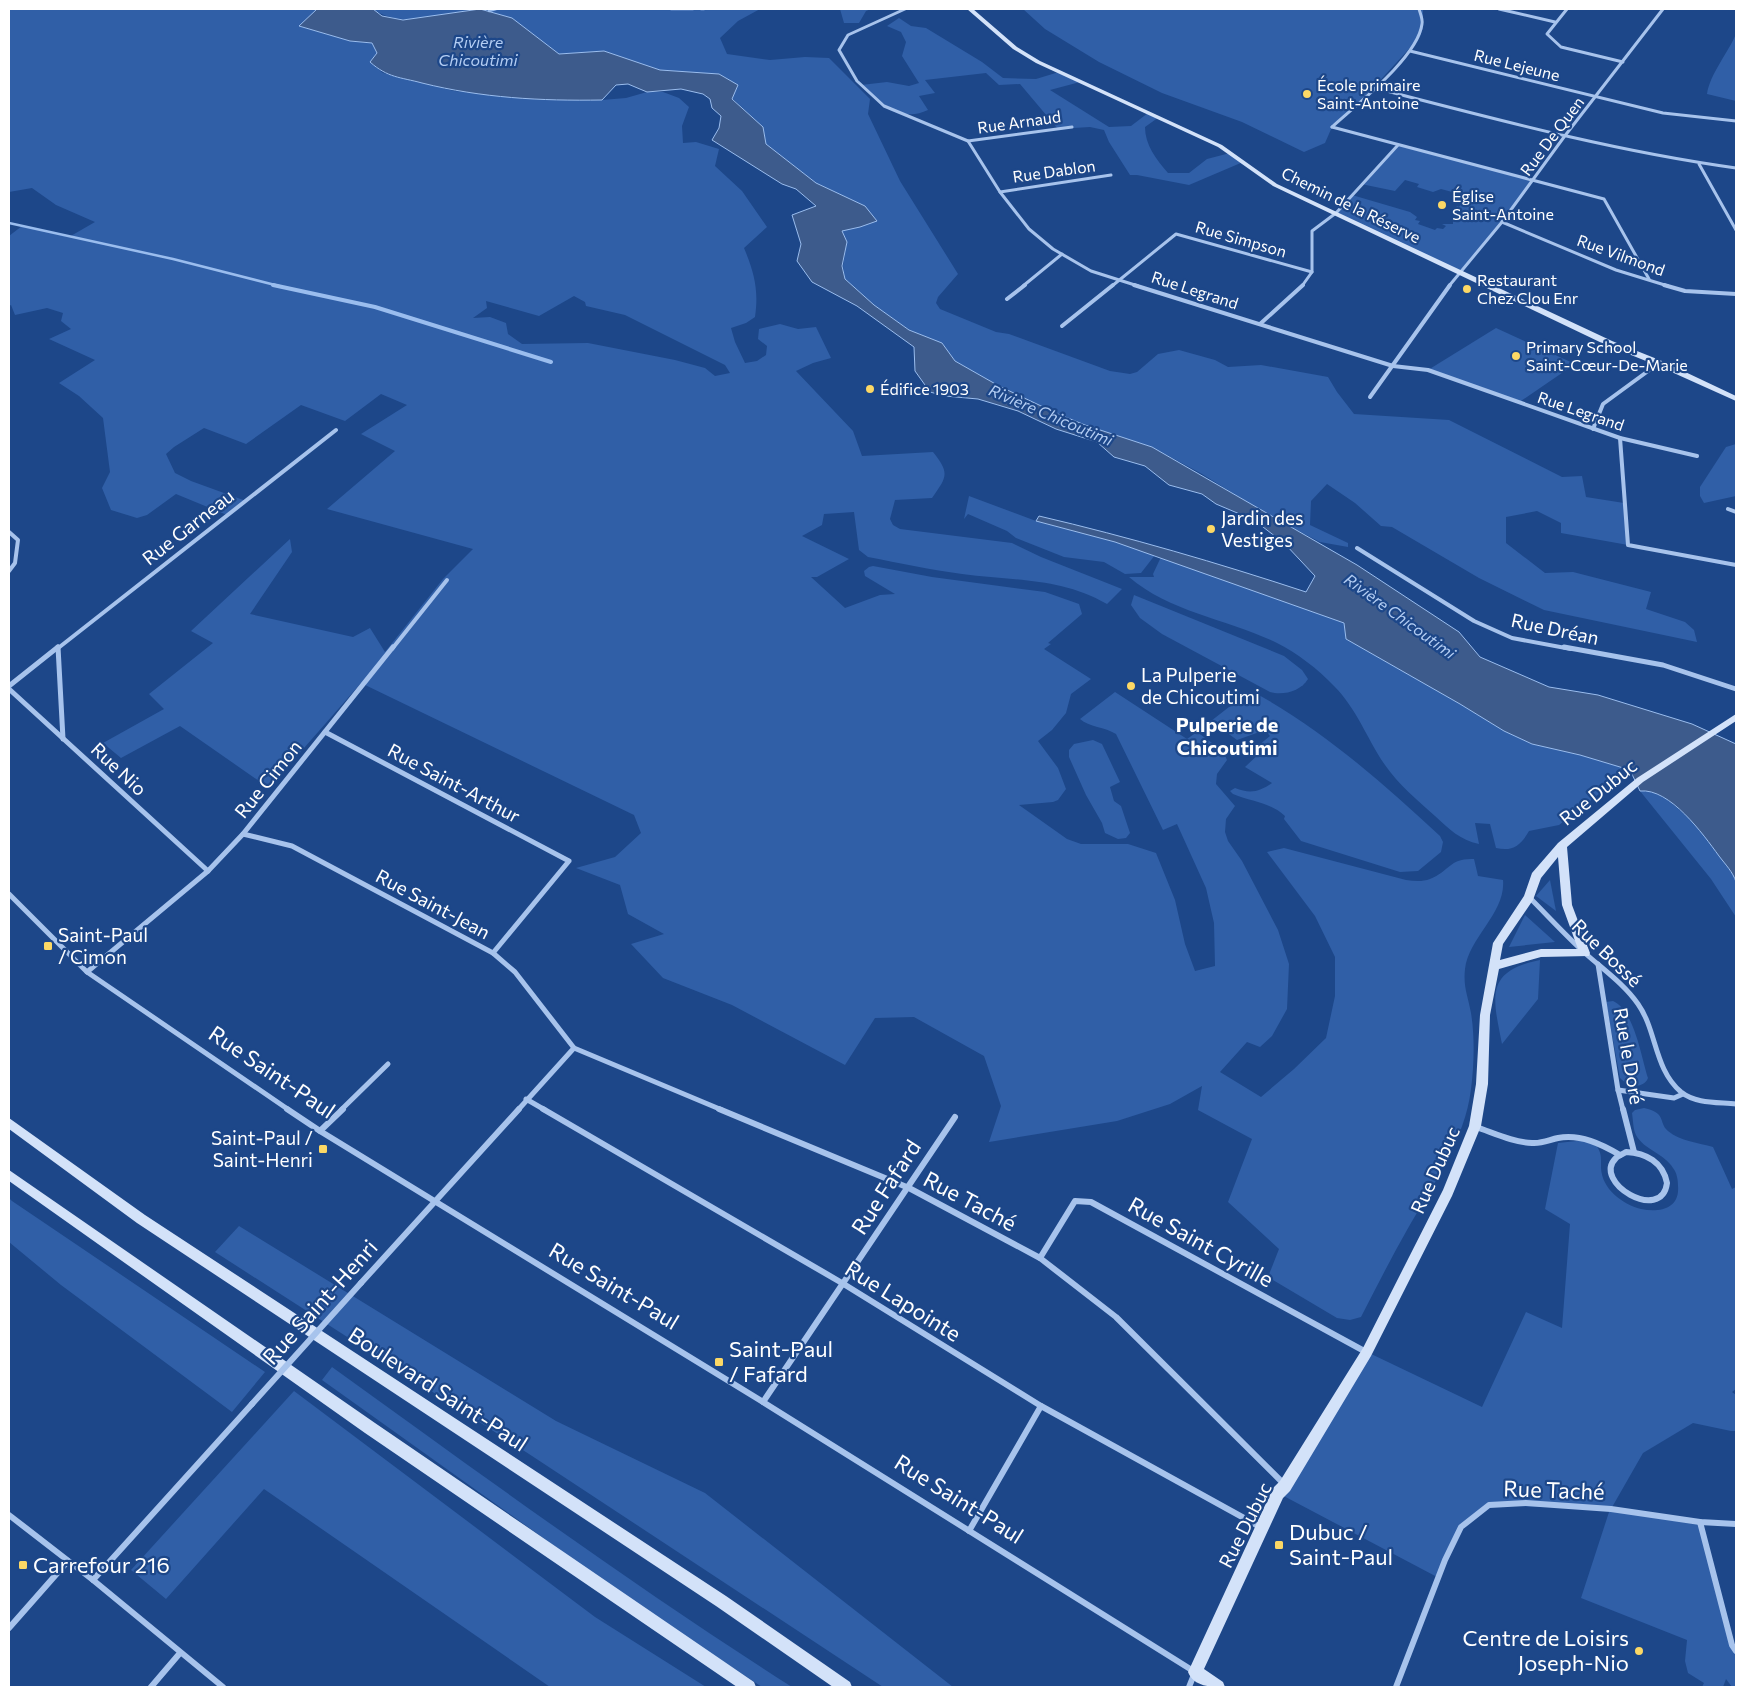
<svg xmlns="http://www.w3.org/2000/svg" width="1745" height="1696" font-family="Commissioner,sans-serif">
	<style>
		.green { fill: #305fa7; fill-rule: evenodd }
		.water { fill: #3d5b8c; stroke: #9abdee }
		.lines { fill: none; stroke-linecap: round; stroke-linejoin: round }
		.stream-far1 { stroke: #9abdee; stroke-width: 2.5 }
		.stream { stroke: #9abdee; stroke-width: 4 }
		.street-far3 { stroke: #a7c3ec; stroke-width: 3 }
		.street-far2 { stroke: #a7c3ec; stroke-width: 4 }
		.street-far1 { stroke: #a7c3ec; stroke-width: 5 }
		.street { stroke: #a7c3ec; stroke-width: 6 }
		.secondary { fill: #d3e2f9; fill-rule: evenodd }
		.street-bridge { stroke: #a7c3ec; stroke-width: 6 }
		.poi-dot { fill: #fcd865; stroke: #1d4789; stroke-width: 2 }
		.labels { text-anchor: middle; stroke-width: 4.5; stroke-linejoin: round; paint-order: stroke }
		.far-water-label { font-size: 16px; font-style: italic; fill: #b3cdf3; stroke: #1d4789 }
		.far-street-label { font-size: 16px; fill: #fff; stroke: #1d4789 }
		.far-poi-label { font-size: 16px; fill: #fff; stroke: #1d4789; text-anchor: start }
		.poi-label { font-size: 19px; fill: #fff; stroke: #1d4789; text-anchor: start }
		.street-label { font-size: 19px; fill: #fff; stroke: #1d4789 }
		.neighbourhood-label { font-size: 20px; font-weight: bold; fill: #fff; stroke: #1d4789 }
		.near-street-label { font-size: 22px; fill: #fff; stroke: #1d4789 }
		.near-poi-label { font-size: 22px; fill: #fff; stroke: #1d4789; text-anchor: start }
	</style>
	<rect width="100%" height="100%" fill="#1d4789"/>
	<!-- green -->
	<g class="green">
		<path d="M9 9H317L299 26 350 41 372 43 377 53 370 62 383 73 454 91 544 100H602L626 98 647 92H663L679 98 689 107 682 126 683 143 696 142 719 149 715 166 742 191 767 227 744 248C754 272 759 290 755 317L746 323 731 328 735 342 745 363 757 361 766 355 767 346 758 339 759 329 780 324 798 329 816 327 831 358 813 363 796 371 853 431 862 456 933 452C950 473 947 477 932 498L895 500 890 519 893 525 900 529 1012 543 1041 557 1122 589 1107 604C1060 577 1014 581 962 574 931 570 900 563 868 557L859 550 854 512 824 514 822 525 802 536 849 559 817 577H811L845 608 880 595 895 594 865 576 864 571 869 567 873 566 932 577 1045 592 1079 604 1082 614 1048 643 1051 644 1044 649 1091 679 1071 694 1066 713 1052 730 1038 741 1058 768 1066 789 1058 800 1053 802 1019 805 1067 839 1081 844H1128L1156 853 1175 900 1185 944 1195 971 1215 966 1214 923 1206 888 1177 824 1163 830 1116 734C1105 727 1089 727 1080 719L1115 692 1187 739 1197 732 1223 751 1227 760 1217 774 1216 784 1235 806 1226 819 1225 832 1228 841 1242 861 1278 930 1289 964 1287 1009 1272 1036 1260 1047 1247 1042 1220 1072 1261 1097 1294 1069 1326 1038 1335 996V957L1315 916 1267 852 1284 848 1406 880C1414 881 1422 882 1430 879 1450 871 1449 858 1474 859L1478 876 1503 880C1506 913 1469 937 1465 969 1463 987 1468 996 1471 1013 1475 1038 1474 1065 1471 1089 1465 1140 1432 1186 1407 1230 1391 1258 1376 1288 1361 1317L1350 1320 1337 1318 1268 1277 1279 1249 1228 1202 1252 1139 1198 1110 1202 1086 1170 1104 1117 1121 989 1142 1001 1106 984 1056 914 1017 875 1018 845 1065 732 1005 663 978 631 944 664 934 628 914 620 885 576 868 615 857 641 833 634 815 361 683 269 788 180 726 121 758 103 743 164 709 149 694 213 643 191 631 290 539 292 552 250 614 353 637 370 628 385 652 443 579 473 549 327 509 395 451 361 434 407 405 381 394 345 421 301 405 246 444 204 428 174 447 166 454 175 473 191 481 246 501 227 515 176 494 147 515 137 518 111 510 102 488 110 472 103 418 79 396 59 383 95 360 49 339 71 329 61 321 63 313 47 308 15 315 11 305 9 306V236L22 226 69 237 95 222 56 205 32 188 9 192ZM574 296 585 302 586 306 625 315 725 365 730 373 715 376 705 368 675 360 588 343 522 344 508 334 506 323 490 317 473 318 487 308 486 301 539 316Z"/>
		<path d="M373 9H474C442 15 401 29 373 9Z"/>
		<path d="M480 9H760L738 21 720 38 727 54 770 60 805 57 829 58 870 99 868 114 900 181 958 274 938 297 936 303 940 309 996 332 1009 334 1110 371 1130 374 1137 372 1158 354 1179 350 1215 360 1228 367 1261 365 1328 377 1337 392 1354 414 1449 420 1562 477 1582 476 1586 497 1624 503 1628 545 1561 533V523L1537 511 1506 517V543L1545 573 1573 572 1651 592 1646 609 1685 622 1694 630 1697 642 1544 610 1479 578 1392 527 1381 526 1355 503 1327 484 1311 501 1310 525 1348 543V547L1320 542 1273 518 1202 474 1152 447 1085 425 1058 414 999 386 955 361 942 343 909 330 874 305 845 279 843 266 847 242 842 231 865 206 816 183 766 144 763 127 732 98 738 85 719 74 660 70 604 51 559 54 512 18Z"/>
		<path d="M840 9H871L866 11 859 23H844Z"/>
		<path d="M1023 9H1423V27L1420 37 1373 88 1332 127 1325 143 1304 152 1242 122 1162 93 1099 62 1045 29Z"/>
		<path d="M899 18 911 26 926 28 982 62 1003 78 1036 79 1059 72 1080 82 1050 90 1109 127 1131 126 1148 113 1159 117 1145 127C1145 145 1156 159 1168 173H1189L1207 159 1230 153 1243 162 1189 185 1137 175H1130L1109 142 1104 130 1090 127 1058 129 1020 84 999 85 986 73 925 80 935 93 919 96 928 110C901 123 881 103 861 85L887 82 909 86 919 83 902 56 906 42 901 32 887 26Z"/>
		<path d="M1736 34V101L1707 94C1710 74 1728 53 1736 34Z"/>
		<path d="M1398 145 1533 181 1502 222 1460 271 1336 213 1352 195 1410 212 1417 217 1415 220 1420 221 1418 224 1435 230 1437 228 1443 229 1446 226 1442 224H1453V211L1457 206 1459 207 1467 196 1441 189 1433 192 1417 187 1419 184 1405 180 1395 191 1361 184Z"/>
		<path d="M1496 328 1575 364 1518 403 1428 370Z"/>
		<path d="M1736 444V496L1704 503 1700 496V487L1726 447Z"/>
		<path d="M969 496 1036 521 1115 542 1155 555 1141 573 1125 574 1104 562 1064 557 1016 538 1007 531 968 514 964 519Z"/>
		<path d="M1161 557 1344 623 1346 639 1460 704 1504 731 1532 744 1580 755 1630 770 1559 825 1529 831C1521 845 1513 852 1496 848L1490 824 1475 823 1479 844C1460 840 1449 829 1435 816 1417 800 1399 785 1385 765 1367 739 1357 709 1334 686 1318 669 1297 653 1277 643 1228 619 1171 613 1129 577H1154L1153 574Z"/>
		<path d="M1134 595 1284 656 1302 670 1308 679C1301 691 1283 696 1270 692L1162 634 1140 618 1131 605Z"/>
		<path d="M1257 694C1324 731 1384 784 1440 836L1443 842 1441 852 1418 871 1400 872 1301 841 1284 819 1285 816C1270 802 1252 802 1233 794L1230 791 1235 788C1250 794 1259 792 1272 783L1245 767 1263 750 1259 745 1270 736 1265 730 1237 740 1211 721 1229 707Z"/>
		<path d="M1093 740 1102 744 1120 782 1110 787 1114 801 1121 806 1130 833 1126 838 1118 839 1105 833 1102 823 1086 795 1069 757V750L1074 744Z"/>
		<path d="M1649 790 1668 800 1699 827 1735 877 1736 917 1711 879 1640 791Z"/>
		<path d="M1550 880 1556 911 1536 896Z"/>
		<path d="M1525 915 1555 942 1509 947Z"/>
		<path d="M1540 960 1538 999 1502 1044C1493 998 1484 971 1540 960Z"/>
		<path d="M1613 1001C1634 1010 1641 1056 1648 1078 1643 1090 1627 1086 1620 1078L1606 1002Z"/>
		<path d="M1644 1108C1667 1113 1658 1122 1668 1131 1680 1141 1699 1143 1713 1147L1732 1189 1736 1187V1389L1732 1392 1736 1395V1431H1731L1693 1423 1643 1453 1611 1509 1700 1522 1736 1651V1687H1732L1726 1679 1723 1687H1702L1704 1683 1688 1673 1685 1661 1687 1640 1581 1598 1610 1509 1489 1505 1461 1527 1439 1578 1278 1493 1367 1352 1482 1407 1526 1312 1562 1328 1570 1224 1545 1209 1558 1143 1586 1140 1595 1143C1602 1154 1601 1156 1601 1168 1602 1189 1622 1204 1641 1209 1659 1213 1680 1209 1678 1186 1678 1180 1677 1173 1673 1168 1664 1153 1644 1150 1636 1135 1633 1129 1633 1119 1632 1113L1635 1110Z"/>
		<path d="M9 1198 12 1201 265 1372 232 1412 61 1285 9 1242Z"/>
		<path d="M239 1226 556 1421 705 1493 953 1687H883L529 1454 215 1252Z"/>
		<path d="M332 1367C483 1476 635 1587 792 1687H762L626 1597 322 1380Z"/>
		<path d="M294 1391 595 1617 706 1687H550L264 1489 166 1599 131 1570Z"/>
	</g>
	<!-- water -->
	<path class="water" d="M317 9H373L382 16 403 20 480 9 512 18 559 54 604 51 660 70 719 74 738 85 732 99 763 127 766 144 816 183 865 206 877 221 860 227 842 231 847 242 842 266 845 279 874 305 909 330 942 343 955 361 999 386 1058 414 1085 425 1152 447 1357 565 1459 632 1480 657 1549 687 1598 695 1692 724 1736 744V882C1733 872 1725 864 1719 856 1703 834 1670 788 1640 791L1630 770 1580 755 1532 744 1504 731 1460 704 1346 639 1344 623 1115 542 1036 521 1039 516C1129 537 1218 563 1306 592L1315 576 1285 544 1254 520 1216 504 1202 494 1169 485 1145 466 1114 457 1097 442 1056 429 1018 411 978 399 945 396 930 392 915 371 914 347 857 306 812 282 797 261 801 244 792 215 816 206 796 189 782 184 712 140 719 128 721 116 712 108 710 99 703 94 681 89 647 92 628 84 616 85 602 100C541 101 482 98 422 83 400 77 388 78 370 62L377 53 372 43 350 41 299 26Z"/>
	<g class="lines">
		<!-- stream-far1 -->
		<g class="stream-far1">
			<path d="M671 9H693"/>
			<path d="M701 9H704"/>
			<path d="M489 11 496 9"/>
			<path d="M9 223 173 259 279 286"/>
		</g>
		<!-- stream -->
		<path class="stream" d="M273 285 375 307 551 362"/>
		<!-- street-far3 -->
		<g class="street-far3">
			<path d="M905 9 848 35 839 50 857 81 884 106 968 141 1000 192 1029 229 1053 249 1091 271 1138 286"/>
			<path d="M1499 9 1555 22"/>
			<path d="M1567 9 1547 34 1561 47 1623 62"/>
			<path d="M1410 51 1663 113 1736 121"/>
			<path d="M1375 88C1495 119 1613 151 1736 168"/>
			<path d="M1332 127 1604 199 1649 279"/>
			<path d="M1332 127C1356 105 1418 57 1422 24 1423 19 1420 13 1419 9"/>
			<path d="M968 141 1072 127"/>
			<path d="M1699 164 1736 230"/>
			<path d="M1000 192 1111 175"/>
			<path d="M1502 222 1616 270 1668 286"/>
			<path d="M1023 286 1062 254"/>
			<path d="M1112 286 1176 234 1312 272"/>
			<path d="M1302 286 1312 272V231L1336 213 1398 145"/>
			<path d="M1449 286 1502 222 1564 137 1663 9"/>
		</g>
		<!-- street-far2 -->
		<g class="street-far2">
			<path d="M1134 285 1393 366 1428 370 1620 438 1697 456"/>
			<path d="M1664 285 1685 291 1736 294"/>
			<path d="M1007 299 1025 285"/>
			<path d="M1260 324 1303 285"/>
			<path d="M1062 326 1113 285"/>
			<path d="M1370 397 1450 285"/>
			<path d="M1593 429 1603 404 1659 363"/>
			<path d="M1620 438 1628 545 1736 565"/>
			<path d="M1728 509 1736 512"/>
			<path d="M9 532 18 540 15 563 9 571"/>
			<path d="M1357 548 1474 621 1512 638 1571 649"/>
			<path d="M57 649 336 430"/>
			<path d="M392 649 447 580"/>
		</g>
		<!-- street-far1 -->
		<g class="street-far1">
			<path d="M58 647 63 739"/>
			<path d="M1564 647 1663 665 1736 689"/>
			<path d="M9 686 58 647"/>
			<path d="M9 689 208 871"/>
			<path d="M325 732 569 861 493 953"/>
			<path d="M243 834 292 846 493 953 515 972 574 1048 722 1110"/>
			<path d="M9 894 87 972 289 1110"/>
			<path d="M1529 897C1548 916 1566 936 1586 954 1604 970 1624 984 1638 1004 1657 1031 1654 1069 1681 1092 1696 1104 1718 1102 1736 1104"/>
			<path d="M1598 964 1618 1090 1623 1110"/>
			<path d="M87 972 208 871 243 834 393 647"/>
			<path d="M1618 1090 1674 1098 1683 1094"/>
			<path d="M526 1099 545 1110"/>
			<path d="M341 1110 388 1064"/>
			<path d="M518 1110 574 1048"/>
		</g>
		<!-- street -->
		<g class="street">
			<path d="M287 1109 320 1131 763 1402 1195 1672 1189 1687"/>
			<path d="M543 1109 842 1283 1041 1406 1262 1528"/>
			<path d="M719 1109 909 1188 1040 1258 1116 1317 1285 1485"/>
			<path d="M1623 1109 1634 1152"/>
			<path d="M1476 1127C1494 1133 1512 1142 1532 1143 1541 1144 1549 1140 1558 1138 1581 1134 1601 1144 1620 1155"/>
			<path d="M320 1131 343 1109"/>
			<path d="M1626 1152C1646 1153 1663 1162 1667 1183 1662 1224 1591 1182 1616 1158 1618 1156 1623 1154 1626 1152Z"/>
			<path d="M1040 1258 1075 1201 1091 1202 1366 1352"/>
			<path d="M361 1283 519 1109"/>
			<path d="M763 1402 955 1117"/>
			<path d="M9 1515 93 1580 223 1687"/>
			<path d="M1700 1522 1732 1645 1736 1651"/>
			<path d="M969 1531 1041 1406"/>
			<path d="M93 1580 252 1404"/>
			<path d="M9 1628 68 1561"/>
			<path d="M151 1687 180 1653"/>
			<path d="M1396 1687 1445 1560 1461 1527 1489 1505 1526 1503 1611 1509 1700 1522 1736 1524"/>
		</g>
		<!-- secondary -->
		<g class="secondary">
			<path d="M967 9H973L1017 47 1040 61 1222 145 1277 184 1612 341 1662 361 1736 396V401L1656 365 1606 345 1273 186 1218 147 1036 63 1013 49Z"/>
			<path d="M1736 714V721L1643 782 1567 847 1572 905 1590 953 1589 956 1541 957 1499 969 1490 1015 1488 1084 1481 1126 1452 1196 1371 1356 1290 1491 1283 1498 1204 1669 1223 1682 1225 1687C1211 1687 1194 1687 1188 1672L1273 1488 1280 1481 1363 1348 1443 1190 1469 1126 1476 1084 1480 1015 1493 943 1524 896 1532 873 1558 843 1637 778ZM1558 857 1562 905 1578 949H1541L1500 960 1503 944 1533 900 1541 878Z"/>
			<path d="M9 1118 145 1215 726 1596 850 1682 852 1687H833L716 1606 137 1223 9 1129Z"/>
			<path d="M9 1170 375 1423 754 1682 756 1687H737L365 1433 9 1181Z"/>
		</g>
		<!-- street-bridge -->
		<path class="street-bridge" d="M252 1404 361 1283"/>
	</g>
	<!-- markers -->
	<g class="poi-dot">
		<circle cx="1307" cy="94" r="5"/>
		<circle cx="1442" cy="205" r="5"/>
		<circle cx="1467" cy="289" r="5"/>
		<circle cx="1516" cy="356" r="5"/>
		<circle cx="870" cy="389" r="5"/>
		<circle cx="1211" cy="529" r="5"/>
		<circle cx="1131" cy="686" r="5"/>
		<rect x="43" y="941" width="10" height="10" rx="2.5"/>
		<rect x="318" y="1144" width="10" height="10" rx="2.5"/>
		<rect x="714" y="1357" width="10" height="10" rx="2.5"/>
		<rect x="1274" y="1540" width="10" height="10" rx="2.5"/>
		<rect x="18" y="1560" width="10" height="10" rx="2.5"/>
		<circle cx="1639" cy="1651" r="5"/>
	</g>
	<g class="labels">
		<!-- far-water labels -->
		<g class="far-water-label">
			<text x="478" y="48">Rivière<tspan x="478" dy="18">Chicoutimi</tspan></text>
			<text transform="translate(1051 415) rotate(23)" y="6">Rivière Chicoutimi</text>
			<text transform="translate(1400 616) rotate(36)" y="6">Rivière Chicoutimi</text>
		</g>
		<!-- far-street labels -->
		<g class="far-street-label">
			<text transform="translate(1517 65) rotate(14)" y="6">Rue Lejeune</text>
			<text transform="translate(1019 122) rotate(-8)" y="6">Rue Arnaud</text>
			<text transform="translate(1552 136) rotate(-53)" y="6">Rue De Quen</text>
			<text transform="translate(1054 171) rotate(-8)" y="6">Rue Dablon</text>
			<text transform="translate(1351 205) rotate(26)" y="6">Chemin de la Réserve</text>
			<text transform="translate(1241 239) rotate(16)" y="6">Rue Simpson</text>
			<text transform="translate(1621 255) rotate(20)" y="6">Rue Vilmond</text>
			<text transform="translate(1195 290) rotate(18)" y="6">Rue Legrand</text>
			<text transform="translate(1581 411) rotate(19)" y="6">Rue Legrand</text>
		</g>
		<!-- far-poi labels -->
		<g class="far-poi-label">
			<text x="1317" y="91">École primaire<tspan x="1317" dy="18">Saint-Antoine</tspan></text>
			<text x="1452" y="202">Église<tspan x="1452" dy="18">Saint-Antoine</tspan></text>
			<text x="1477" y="286">Restaurant<tspan x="1477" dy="18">Chez Clou Enr</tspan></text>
			<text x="1526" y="353">Primary School<tspan x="1526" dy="18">Saint-Cœur-De-Marie</tspan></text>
			<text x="880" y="395">Édifice 1903</text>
		</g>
		<!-- poi labels -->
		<g class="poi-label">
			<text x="1221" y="525">Jardin des<tspan x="1221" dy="22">Vestiges</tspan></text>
			<text x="1141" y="682">La Pulperie<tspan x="1141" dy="22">de Chicoutimi</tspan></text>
			<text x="58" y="942">Saint-Paul<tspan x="58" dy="22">/ Cimon</tspan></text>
			<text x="313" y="1145" text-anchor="end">Saint-Paul /<tspan x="313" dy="22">Saint-Henri</tspan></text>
		</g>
		<!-- street labels -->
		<g class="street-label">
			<text transform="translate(188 527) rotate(-38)" y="7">Rue Garneau</text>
			<text transform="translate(1555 629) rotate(12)" y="7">Rue Dréan</text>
			<text transform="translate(119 769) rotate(43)" y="7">Rue Nio</text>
			<text transform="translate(268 779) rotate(-51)" y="7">Rue Cimon</text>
			<text transform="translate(454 783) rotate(28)" y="7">Rue Saint-Arthur</text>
			<text transform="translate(1598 792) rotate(-39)" y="7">Rue Dubuc</text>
			<text transform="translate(433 904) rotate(28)" y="7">Rue Saint-Jean</text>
			<text transform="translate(1607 953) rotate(44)" y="7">Rue Bossé</text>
			<text transform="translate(1629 1056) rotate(80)" y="7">Rue le Doré</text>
			<text transform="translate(1435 1170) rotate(-66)" y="7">Rue Dubuc</text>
			<text transform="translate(1245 1525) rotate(-63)" y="7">Rue Dubuc</text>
		</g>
		<!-- neighbourhood labels -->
		<g class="neighbourhood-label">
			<text x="1227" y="732">Pulperie de<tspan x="1227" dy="23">Chicoutimi</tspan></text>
		</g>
		<!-- near-street labels -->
		<g class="near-street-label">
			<text transform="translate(272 1072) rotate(34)" y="8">Rue Saint-Paul</text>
			<text transform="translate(886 1187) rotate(-57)" y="8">Rue Fafard</text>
			<text transform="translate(970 1201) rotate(28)" y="8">Rue Taché</text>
			<text transform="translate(1201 1242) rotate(29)" y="8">Rue Saint Cyrille</text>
			<text transform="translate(614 1286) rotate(31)" y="8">Rue Saint-Paul</text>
			<text transform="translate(903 1301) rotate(32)" y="8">Rue Lapointe</text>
			<text transform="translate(320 1302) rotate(-48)" y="8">Rue Saint-Henri</text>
			<text transform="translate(438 1389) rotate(33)" y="8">Boulevard Saint-Paul</text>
			<text transform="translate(1554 1490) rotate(2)" y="8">Rue Taché</text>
			<text transform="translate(959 1499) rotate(32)" y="8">Rue Saint-Paul</text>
		</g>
		<!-- near-poi labels -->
		<g class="near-poi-label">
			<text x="729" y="1357">Saint-Paul<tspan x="729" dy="25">/ Fafard</tspan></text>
			<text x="1289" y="1540">Dubuc /<tspan x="1289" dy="25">Saint-Paul</tspan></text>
			<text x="33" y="1573">Carrefour 216</text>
			<text x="1629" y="1646" text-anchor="end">Centre de Loisirs<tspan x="1629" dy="25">Joseph-Nio</tspan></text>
		</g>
	</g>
	<!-- border -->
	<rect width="1745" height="1696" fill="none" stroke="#ffffff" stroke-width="20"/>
</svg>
